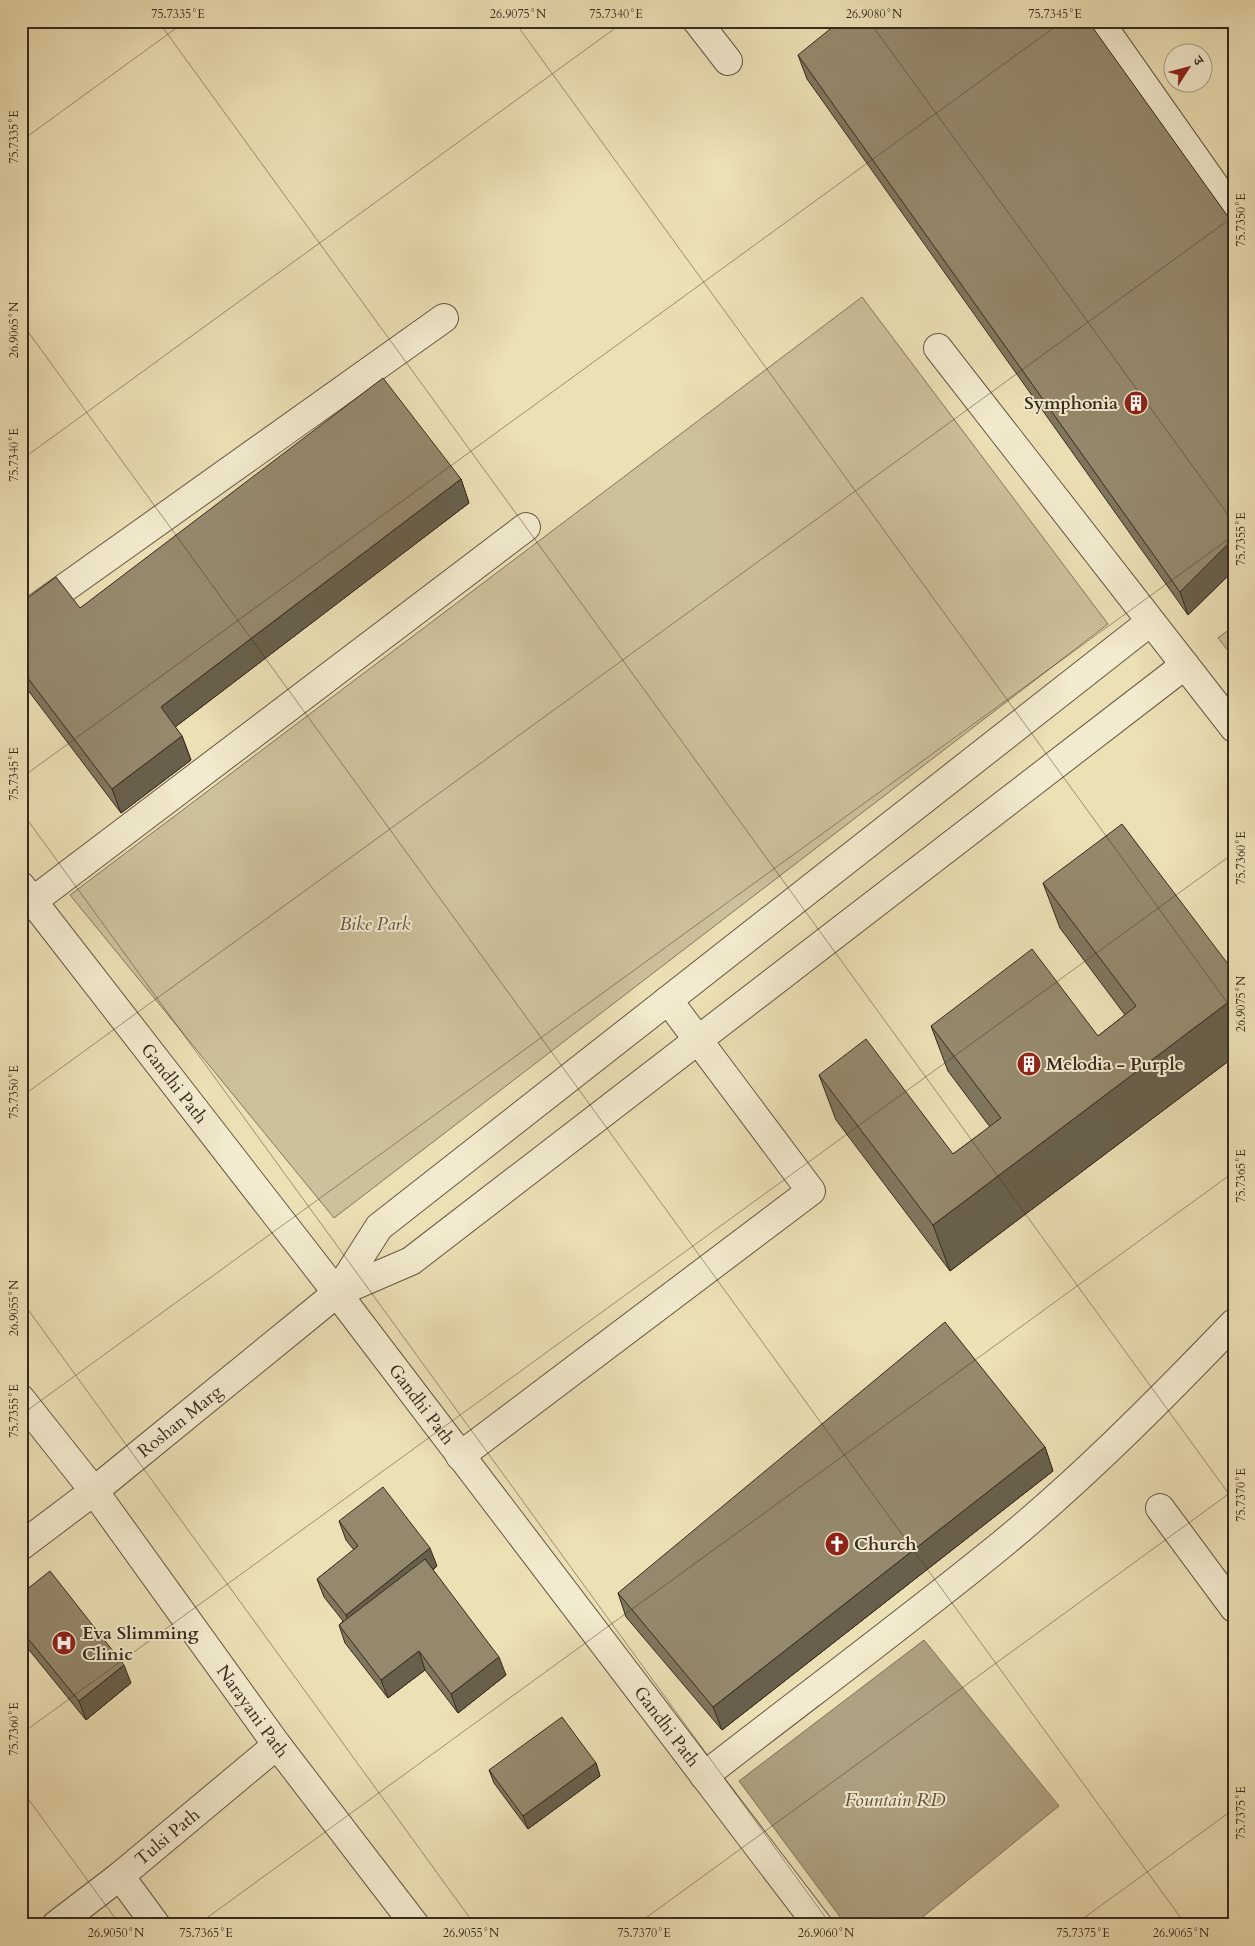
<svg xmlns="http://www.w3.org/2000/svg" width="1255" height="1946" font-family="Cardo,'Noto Serif Devanagari',serif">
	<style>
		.green { fill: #cdc19c; stroke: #82765e }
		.water { fill: #aea282; stroke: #7e725a }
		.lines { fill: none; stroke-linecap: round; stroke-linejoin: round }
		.minor-casing { stroke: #645844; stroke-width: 30 }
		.minor { stroke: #f3ebcf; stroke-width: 28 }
		.wall { fill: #80765e; stroke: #372b1f }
		.shaded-wall { fill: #68604c; stroke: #372b1f }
		.building { fill: #95896d; stroke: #372b1f }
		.ticks { fill: none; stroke: #372b1f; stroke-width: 1; stroke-opacity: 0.45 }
		.labels { text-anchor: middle; stroke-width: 4; stroke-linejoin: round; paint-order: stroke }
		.poi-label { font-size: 18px; font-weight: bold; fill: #372b1f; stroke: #f3ebcf; text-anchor: start }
		.park-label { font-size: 18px; font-style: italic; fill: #5c503e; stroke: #f3ebcf }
		.street-label { font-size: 18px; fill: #372b1f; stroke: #f3ebcf }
		.water-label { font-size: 19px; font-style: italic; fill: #5b4f3d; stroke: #f3ebcf }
		.neatline { fill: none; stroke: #372b1f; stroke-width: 2 }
		.ticks-label { font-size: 12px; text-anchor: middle; fill: #372b1f }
	</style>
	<rect width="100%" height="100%" fill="#ece0b5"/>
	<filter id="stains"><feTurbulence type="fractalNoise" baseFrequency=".004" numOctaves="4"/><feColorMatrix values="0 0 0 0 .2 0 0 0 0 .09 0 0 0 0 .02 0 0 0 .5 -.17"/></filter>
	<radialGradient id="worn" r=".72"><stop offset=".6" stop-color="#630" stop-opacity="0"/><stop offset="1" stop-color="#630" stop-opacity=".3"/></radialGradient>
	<!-- green -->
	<g class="green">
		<path d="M862 297 1108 624 334 1218 70 895Z"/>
		<path d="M1234 626V658L1218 638Z"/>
	</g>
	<!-- water -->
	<path class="water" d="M924 1640 1059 1806 913 1925H846L739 1781Z"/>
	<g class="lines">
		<defs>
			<g id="minor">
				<path d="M697 21 728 61"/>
				<path d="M1099 21 1234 213"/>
				<path d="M938 348 1234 728"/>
				<path d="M21 619 444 318"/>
				<path d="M1150 622 379 1227 337 1293 411 1261 1185 665"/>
				<path id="s1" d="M21 886 337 1293 818 1925"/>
				<path d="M33 901 526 527"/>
				<path id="s2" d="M21 1399 94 1491 277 1745 415 1925"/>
				<path d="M460 1456 811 1191 668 1000"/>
				<path d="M1160 1508 1234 1608"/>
				<path id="s3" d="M21 1546 94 1491 337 1293"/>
				<path d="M704 1776C799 1702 896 1630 990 1554 1077 1484 1157 1403 1234 1323"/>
				<path d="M120 1876 156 1925"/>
				<path id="s4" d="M56 1925 120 1876 277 1745"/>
			</g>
		</defs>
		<!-- minor casing -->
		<use href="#minor" class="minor-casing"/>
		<!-- minor -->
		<use href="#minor" class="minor"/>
	</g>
	<!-- wall -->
	<g class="wall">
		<path d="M798 55 1234 225V570L1188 615 807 79Z"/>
		<path d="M461 479 469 503 175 727 182 736 191 760 121 813 21 681V603L80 608Z"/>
		<path d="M1043 883 1234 972V1057L950 1271 836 1120 819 1075 953 1154 990 1127 948 1071 931 1026 1098 1036 1125 1015 1060 928Z"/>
		<path d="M1045 1447 1053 1471 722 1730 626 1617 618 1593Z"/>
		<path d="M339 1521 437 1566 433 1570 506 1675 458 1713 425 1670 388 1698 345 1643 339 1625 343 1621 324 1597 317 1579 354 1550 346 1540Z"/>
		<path d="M21 1594 131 1683 86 1720 21 1640Z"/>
		<path d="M596 1763 600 1776 528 1829 494 1783 489 1770Z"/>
	</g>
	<!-- shaded-wall -->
	<g class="shaded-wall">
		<path d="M461 479 469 503 170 731 161 707Z"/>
		<path d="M1234 538V570L1188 615 1180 592Z"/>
		<path d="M182 736 191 760 121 813 112 789Z"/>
		<path d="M1234 998V1057L950 1271 933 1225Z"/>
		<path d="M1045 1447 1053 1471 722 1730 713 1707Z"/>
		<path d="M430 1548 437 1566 352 1633 346 1615Z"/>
		<path d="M419 1651 425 1670 388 1698 381 1680Z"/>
		<path d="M499 1657 506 1675 458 1713 451 1694Z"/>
		<path d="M124 1665 131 1683 86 1720 79 1701Z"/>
		<path d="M596 1763 600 1776 528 1829 523 1816Z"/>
	</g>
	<!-- building -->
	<g class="building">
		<path d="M840 21H1088L1234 225V538L1180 592 798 55Z"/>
		<path d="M383 378 461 479 161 707 182 736 112 789 21 669V603L56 577 80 608Z"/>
		<path d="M1122 824 1234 972V998L933 1225 819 1075 866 1039 953 1154 1001 1118 931 1026 1032 949 1098 1036 1136 1006 1043 883Z"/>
		<path d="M945 1322 1045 1447 713 1707 618 1593Z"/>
		<path d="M383 1487 430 1548 346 1615 317 1579 358 1546 339 1521Z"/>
		<path d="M425 1559 499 1657 451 1694 419 1651 381 1680 339 1625Z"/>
		<path d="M50 1571 124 1665 79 1701 21 1630V1594Z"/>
		<path d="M562 1717 596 1763 523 1816 489 1770Z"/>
	</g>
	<!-- ticks -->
	<path class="ticks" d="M158 21 1234 1501M514 21 1234 1012M869 21 1234 523M1224 21 1234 34M21 141 186 21M21 322 1186 1925M21 460 625 21M21 778 1063 21M21 811 831 1925M21 1097 1234 216M21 1300 475 1925M21 1415 1234 535M21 1734 1234 853M21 1789 120 1925M197 1925 1234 1172M636 1925 1234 1490M1074 1925 1234 1809"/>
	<!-- icons -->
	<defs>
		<symbol id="building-disc" viewBox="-11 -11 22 22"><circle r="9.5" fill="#8f2418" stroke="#f3ebcf"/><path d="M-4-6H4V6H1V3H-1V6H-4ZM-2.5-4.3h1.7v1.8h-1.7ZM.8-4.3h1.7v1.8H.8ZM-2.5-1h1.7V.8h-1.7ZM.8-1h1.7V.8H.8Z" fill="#fff"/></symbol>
		<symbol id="church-disc" viewBox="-11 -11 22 22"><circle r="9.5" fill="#8f2418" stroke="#f3ebcf"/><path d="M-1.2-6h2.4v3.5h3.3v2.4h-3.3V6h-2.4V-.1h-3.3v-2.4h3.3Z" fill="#fff"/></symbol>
		<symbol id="hospital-disc" viewBox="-11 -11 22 22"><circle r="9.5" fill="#8f2418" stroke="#f3ebcf"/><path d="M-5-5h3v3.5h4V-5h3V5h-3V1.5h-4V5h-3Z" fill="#fff"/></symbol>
	</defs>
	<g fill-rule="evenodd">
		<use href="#building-disc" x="1122" y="389" width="28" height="28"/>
		<use href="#building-disc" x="1015" y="1050" width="28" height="28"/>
		<use href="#church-disc" x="823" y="1530" width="28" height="28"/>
		<use href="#hospital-disc" x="50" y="1629" width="28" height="28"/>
	</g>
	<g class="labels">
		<!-- poi labels -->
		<g class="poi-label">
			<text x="1118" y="409" text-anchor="end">Symphonia</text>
			<text x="1046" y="1070">Melodia - Purple</text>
			<text x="854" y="1550">Church</text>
			<text x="82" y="1639">Eva Slimming<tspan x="82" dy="21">Clinic</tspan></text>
		</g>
		<!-- park labels -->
		<g class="park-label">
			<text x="375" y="930">Bike Park</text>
		</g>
		<!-- street labels -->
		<g class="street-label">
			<text dy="6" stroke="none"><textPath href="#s1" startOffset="250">Gandhi Path</textPath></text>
			<text dy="6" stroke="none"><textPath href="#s1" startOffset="655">Gandhi Path</textPath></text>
			<text dy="6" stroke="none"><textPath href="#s3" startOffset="202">Roshan Marg</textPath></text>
			<text dy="6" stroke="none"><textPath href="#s2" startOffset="389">Narayani Path</textPath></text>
			<text dy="6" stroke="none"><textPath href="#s1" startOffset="1060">Gandhi Path</textPath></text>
			<text dy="6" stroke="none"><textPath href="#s4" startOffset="142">Tulsi Path</textPath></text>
		</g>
		<!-- water labels -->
		<g class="water-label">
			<text x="895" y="1806">Fountain RD</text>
		</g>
	</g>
	<!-- margin -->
	<rect width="1255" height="1946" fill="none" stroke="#ece0b5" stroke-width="55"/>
	<!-- north arrow -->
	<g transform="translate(1188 68) rotate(54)"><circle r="24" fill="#f3ebcf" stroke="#a89e89"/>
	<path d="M0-4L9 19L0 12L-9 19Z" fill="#8f2418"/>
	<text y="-8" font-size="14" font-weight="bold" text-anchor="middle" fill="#372b1f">उ</text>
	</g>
	<rect x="28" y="28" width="1200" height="1890" class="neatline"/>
	<g class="ticks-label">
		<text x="178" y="18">75.7335°E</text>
		<text x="518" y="18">26.9075°N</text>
		<text x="616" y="18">75.7340°E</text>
		<text x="874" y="18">26.9080°N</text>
		<text x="1055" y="18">75.7345°E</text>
		<text transform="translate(14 137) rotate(-90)" y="4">75.7335°E</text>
		<text transform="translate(1241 220) rotate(-90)" y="4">75.7350°E</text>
		<text transform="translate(14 330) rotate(-90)" y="4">26.9065°N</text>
		<text transform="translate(14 455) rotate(-90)" y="4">75.7340°E</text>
		<text transform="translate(1241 539) rotate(-90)" y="4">75.7355°E</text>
		<text transform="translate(14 774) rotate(-90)" y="4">75.7345°E</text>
		<text transform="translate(1241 858) rotate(-90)" y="4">75.7360°E</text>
		<text transform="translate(1241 1004) rotate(-90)" y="4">26.9075°N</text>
		<text transform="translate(14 1092) rotate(-90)" y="4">75.7350°E</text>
		<text transform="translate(1241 1176) rotate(-90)" y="4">75.7365°E</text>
		<text transform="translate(14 1308) rotate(-90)" y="4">26.9055°N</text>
		<text transform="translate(14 1411) rotate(-90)" y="4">75.7355°E</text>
		<text transform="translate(1241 1495) rotate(-90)" y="4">75.7370°E</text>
		<text transform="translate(14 1729) rotate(-90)" y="4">75.7360°E</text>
		<text transform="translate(1241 1813) rotate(-90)" y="4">75.7375°E</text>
		<text x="116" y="1937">26.9050°N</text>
		<text x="206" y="1937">75.7365°E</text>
		<text x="471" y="1937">26.9055°N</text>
		<text x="644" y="1937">75.7370°E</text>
		<text x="826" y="1937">26.9060°N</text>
		<text x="1083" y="1937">75.7375°E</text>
		<text x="1181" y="1937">26.9065°N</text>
	</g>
	<rect width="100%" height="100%" filter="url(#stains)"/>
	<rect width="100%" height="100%" fill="url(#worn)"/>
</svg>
